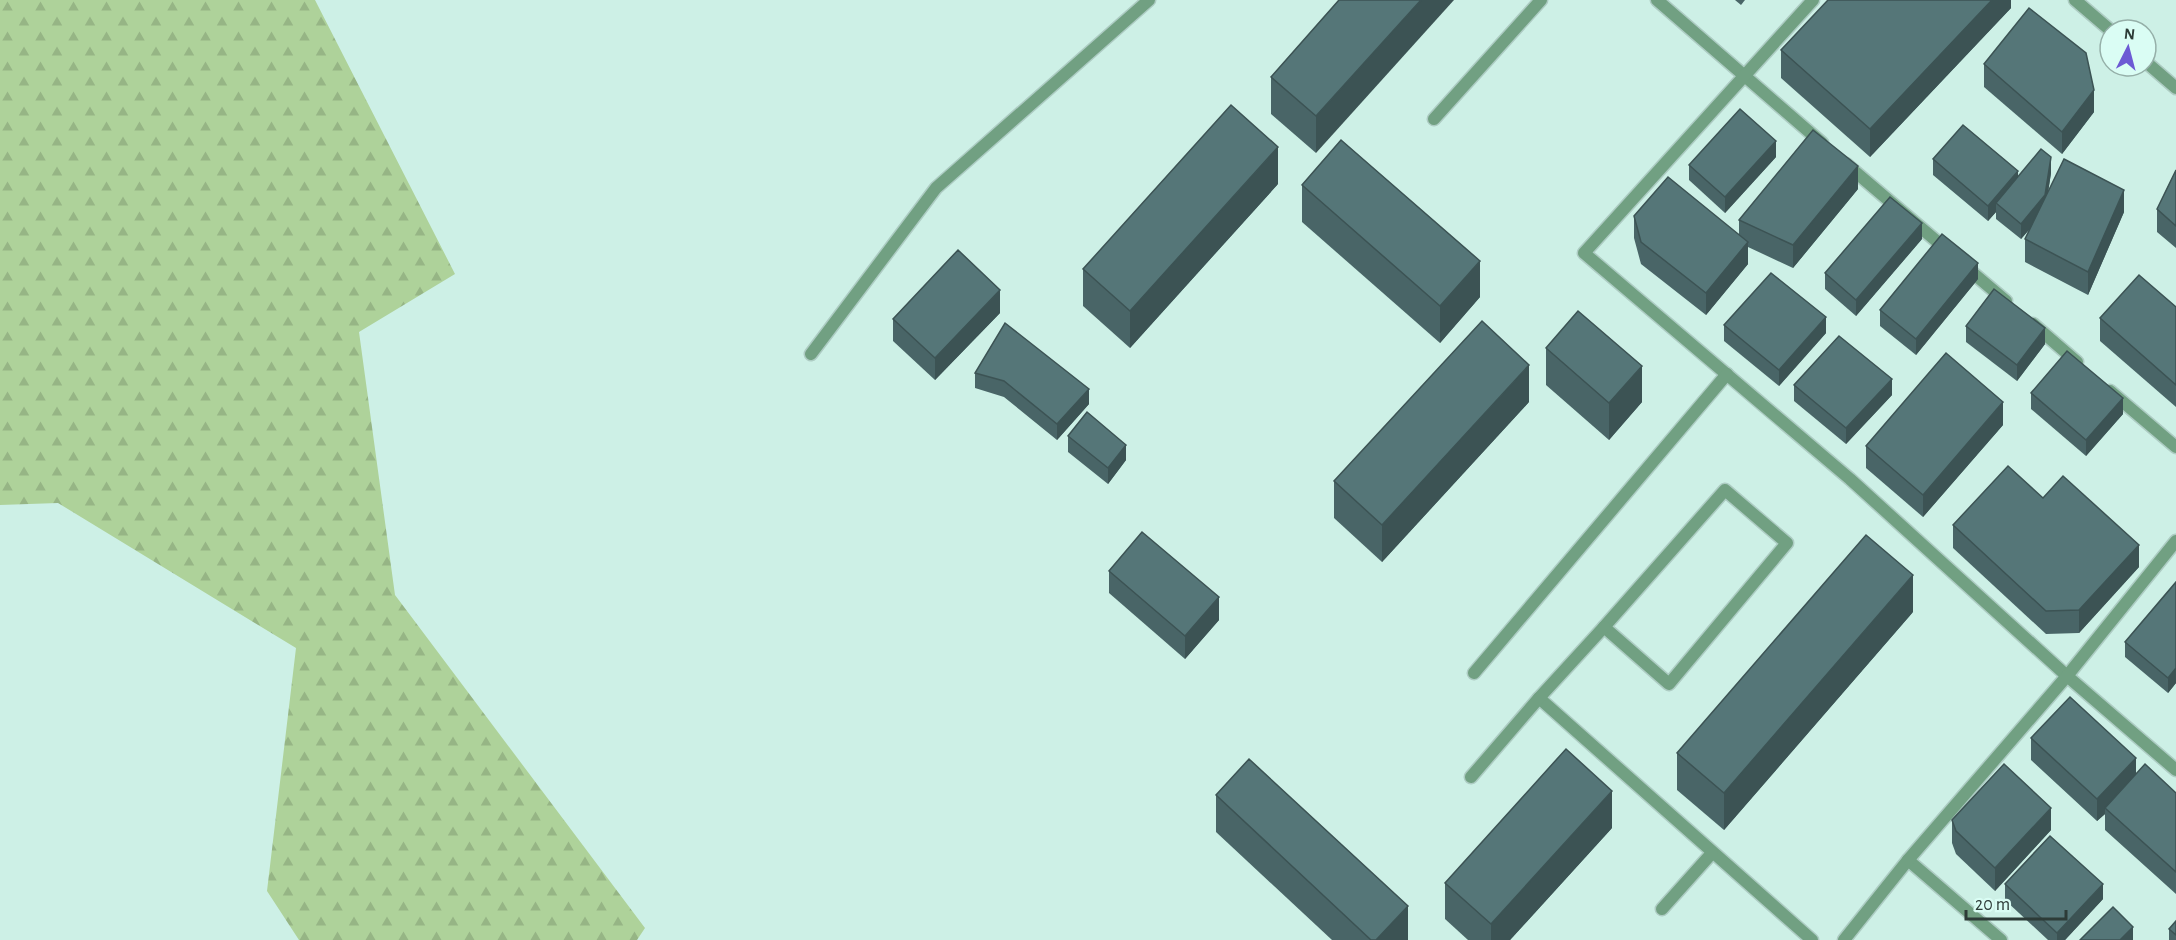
<svg xmlns="http://www.w3.org/2000/svg" width="2176" height="940" font-family="'Alegreya Sans',sans-serif">
	<style>
		.forest { fill: url(#forest-firs) }
		.lines { fill: none; stroke-linecap: round; stroke-linejoin: round }
		.minor-casing { stroke: #adccc3; stroke-width: 15 }
		.tertiary-casing { stroke: #adccc3; stroke-width: 15 }
		.minor { stroke: #71a082; stroke-width: 12 }
		.tertiary { stroke: #71a082; stroke-width: 12 }
		.wall { fill: #496567 }
		.shaded-wall { fill: #3c5354 }
		.building { fill: #557678; stroke: #3c5354; stroke-width: 1.5 }
	</style>
	<defs>
		<pattern id="forest-firs" width="22" height="20" patternUnits="userSpaceOnUse" patternTransform="scale(1.5)"><rect width="22" height="20" fill="#aed29a"/><path d="M5 1l3.5 6h-7zM16 11l3.5 6h-7z" fill="#96b585"/></pattern>
	</defs>
	<rect width="100%" height="100%" fill="#cdf0e6"/>
	<!-- forest -->
	<path class="forest" d="M0 0H315L455 274 359 332 395 595 645 928 637 940H299L267 891 296 648 58 503 0 505Z"/>
	<g class="lines">
		<defs>
			<g id="minor">
				<path d="M1657 0 1822 143"/>
				<path d="M1813 0 1584 253 1850 479 2067 676 2176 770"/>
				<path d="M1434 119 1541 0"/>
				<path d="M1846 164 1947 250"/>
				<path d="M1967 268 2006 301"/>
				<path d="M2033 324 2077 362"/>
				<path d="M811 354 936 188 1149 0"/>
				<path d="M2110 391 2176 447"/>
				<path d="M1725 490 1787 543 1669 684 1604 627Z"/>
				<path d="M1474 673 1727 374"/>
				<path d="M1539 698 1812 940"/>
				<path d="M1471 777 1539 698 1604 627"/>
				<path d="M1908 860 2001 940"/>
				<path d="M1662 909 1712 853"/>
				<path d="M1844 940 1908 860 2067 676 2176 541"/>
			</g>
			<g id="tertiary">
				<path d="M2075 0 2110 30"/>
				<path d="M2146 62 2176 88"/>
			</g>
		</defs>
		<!-- minor casing -->
		<use href="#minor" class="minor-casing"/>
		<!-- tertiary casing -->
		<use href="#tertiary" class="tertiary-casing"/>
		<!-- minor -->
		<use href="#minor" class="minor"/>
		<!-- tertiary -->
		<use href="#tertiary" class="tertiary"/>
	</g>
	<!-- wall -->
	<g class="wall">
		<path d="M1339 0 1316 153 1271 114V77Z"/>
		<path d="M1735 0H1745L1741 5Z"/>
		<path d="M2011 0V8L1870 157 1781 78V50Z"/>
		<path d="M1984 64 2094 112 2062 154 1984 87Z"/>
		<path d="M1776 157 1725 213 1689 180V165Z"/>
		<path d="M1933 159 2018 177 2051 173 2048 193 2124 212 2088 295 2025 262V239L2029 230 2021 239 1996 219V212L1988 221 1933 175Z"/>
		<path d="M2176 170V248L2157 232V209Z"/>
		<path d="M1278 184 1130 348 1083 306V269Z"/>
		<path d="M1302 185 1480 297 1440 343 1302 222Z"/>
		<path d="M1858 189 1793 268 1748 247V264L1706 315 1641 264 1634 238V216L1739 234V220Z"/>
		<path d="M1922 239 1856 316 1825 289V273Z"/>
		<path d="M1978 279 1916 355 1880 326V310Z"/>
		<path d="M2176 307V407L2100 341V318Z"/>
		<path d="M1000 313 935 380 893 341V319Z"/>
		<path d="M1724 325 1826 333 1779 386 1724 341Z"/>
		<path d="M1966 326 2045 344 2017 381 1966 342Z"/>
		<path d="M1546 348 1642 402 1609 440 1546 385Z"/>
		<path d="M975 373 1089 404 1057 440 1004 397 975 388Z"/>
		<path d="M1794 385 1892 395 1846 444 1794 401Z"/>
		<path d="M2031 393 2123 414 2086 456 2031 409Z"/>
		<path d="M1529 402 1382 562 1334 518V481Z"/>
		<path d="M2003 425 1923 517 1866 468V446Z"/>
		<path d="M1068 436 1126 460 1108 484 1068 452Z"/>
		<path d="M2043 498 2139 567 2079 633 2046 634 1953 548V525Z"/>
		<path d="M1109 571 1219 620 1185 659 1109 593Z"/>
		<path d="M2176 582V683L2168 693 2125 657V642Z"/>
		<path d="M1913 612 1724 830 1677 790V753Z"/>
		<path d="M2031 738 2136 774 2176 793V894L2105 830V814L2097 821 2031 760Z"/>
		<path d="M1216 795 1408 940H1332L1216 832Z"/>
		<path d="M1952 820 2051 830 1995 891 1956 854 1952 843Z"/>
		<path d="M1612 828 1510 940H1468L1445 919V883Z"/>
		<path d="M2005 884 2103 899 2065 940H2048L2005 900Z"/>
		<path d="M2176 921V940H2169V929Z"/>
	</g>
	<!-- shaded-wall -->
	<g class="shaded-wall">
		<path d="M1421 0H1454L1316 153V116Z"/>
		<path d="M1992 0H2011V8L1870 157V129Z"/>
		<path d="M2094 90V112L2062 154V132Z"/>
		<path d="M1776 141V157L1725 213V197Z"/>
		<path d="M1278 147V184L1130 348V311Z"/>
		<path d="M2051 157V173L2045 211 2021 239V224Z"/>
		<path d="M1858 166V189L1793 268V245Z"/>
		<path d="M2018 171V187L1996 203V212L1988 221V206Z"/>
		<path d="M2124 190V212L2088 295V272Z"/>
		<path d="M1922 223V239L1856 316V300Z"/>
		<path d="M1748 242V264L1706 315V293Z"/>
		<path d="M1480 261V297L1440 343V306Z"/>
		<path d="M1978 263V279L1916 355V339Z"/>
		<path d="M1000 290V313L935 380V358Z"/>
		<path d="M1826 317V333L1779 386V370Z"/>
		<path d="M2045 328V344L2017 381V365Z"/>
		<path d="M1529 365V402L1382 562V525Z"/>
		<path d="M1642 366V402L1609 440V403Z"/>
		<path d="M1892 379V395L1846 444V428Z"/>
		<path d="M1089 389V404L1057 440V424Z"/>
		<path d="M2123 398V414L2086 456V440Z"/>
		<path d="M2003 402V425L1923 517V495Z"/>
		<path d="M1126 445V460L1108 484V468Z"/>
		<path d="M2139 545V567L2079 633V610Z"/>
		<path d="M1913 575V612L1724 830V793Z"/>
		<path d="M1219 597V620L1185 659V636Z"/>
		<path d="M2176 668V683L2168 693V678Z"/>
		<path d="M2136 758V781L2105 808V814L2097 821V799Z"/>
		<path d="M1612 791V828L1510 940H1491V924Z"/>
		<path d="M2051 808V830L1995 891V868Z"/>
		<path d="M2103 884V899L2065 940H2057V933Z"/>
		<path d="M1408 906V940H1376Z"/>
		<path d="M2133 927V940H2120Z"/>
	</g>
	<!-- building -->
	<g class="building">
		<path d="M1339 0H1421L1316 116 1271 77Z"/>
		<path d="M1828 0H1992L1870 129 1781 50Z"/>
		<path d="M2029 8 2086 53 2094 90 2062 132 1984 64Z"/>
		<path d="M1231 105 1278 147 1130 311 1083 269Z"/>
		<path d="M1740 109 1776 141 1725 197 1689 165Z"/>
		<path d="M1963 125 2018 171 1988 206 1933 159Z"/>
		<path d="M1813 130 1858 166 1793 245 1739 220Z"/>
		<path d="M1341 140 1480 261 1440 306 1302 185Z"/>
		<path d="M2041 149 2051 157 2045 195 2021 224 1996 203Z"/>
		<path d="M2064 159 2124 190 2088 272 2025 239Z"/>
		<path d="M2176 170V226L2157 209Z"/>
		<path d="M1668 177 1748 242 1706 293 1641 242 1634 216Z"/>
		<path d="M1890 197 1922 223 1856 300 1825 273Z"/>
		<path d="M1942 234 1978 263 1916 339 1880 310Z"/>
		<path d="M958 250 1000 290 935 358 893 319Z"/>
		<path d="M1771 273 1826 317 1779 370 1724 325Z"/>
		<path d="M2139 275 2176 307V385L2100 318Z"/>
		<path d="M1994 289 2045 328 2017 365 1966 326Z"/>
		<path d="M1578 311 1642 366 1609 403 1546 348Z"/>
		<path d="M1482 321 1529 365 1382 525 1334 481Z"/>
		<path d="M1005 323 1089 389 1057 424 1004 381 975 373Z"/>
		<path d="M1839 336 1892 379 1846 428 1794 385Z"/>
		<path d="M2067 351 2123 398 2086 440 2031 393Z"/>
		<path d="M1946 353 2003 402 1923 495 1866 446Z"/>
		<path d="M1087 412 1126 445 1108 468 1068 436Z"/>
		<path d="M2008 466 2043 498 2063 476 2139 545 2079 610 2046 611 1953 525Z"/>
		<path d="M1142 532 1219 597 1185 636 1109 571Z"/>
		<path d="M1866 535 1913 575 1724 793 1677 753Z"/>
		<path d="M2176 582V668L2168 678 2125 642Z"/>
		<path d="M2070 697 2136 758 2097 799 2031 738Z"/>
		<path d="M1566 749 1612 791 1491 924 1445 883Z"/>
		<path d="M1249 759 1408 906 1376 940H1371L1216 795Z"/>
		<path d="M2004 764 2051 808 1995 868 1956 831 1952 820Z"/>
		<path d="M2145 764 2176 793V872L2105 808Z"/>
		<path d="M2050 836 2103 884 2057 933 2005 884Z"/>
		<path d="M2113 907 2133 927 2120 940H2080Z"/>
		<path d="M2176 921V935L2169 929Z"/>
	</g>
	<!-- north arrow -->
	<g transform="translate(2128 48) rotate(6)"><circle r="28" fill="#dafdf4" stroke="#95afa8" stroke-width="1.5"/>
	<path d="M0-4.5L10 22L0 15L-10 22Z" fill="#6c5ad4"/>
	<text y="-9" font-size="16" font-weight="bold" text-anchor="middle" fill="#2d3b37">N</text>
	</g>
	<!-- scale -->
	<path d="M1966 910v9h100v-9" fill="none" stroke="#2d3b37" stroke-width="3"/>
	<text x="1975" y="910" font-size="18" fill="#2d3b37" stroke="#dafdf4" stroke-width="4.5" paint-order="stroke">20 m</text>
</svg>
